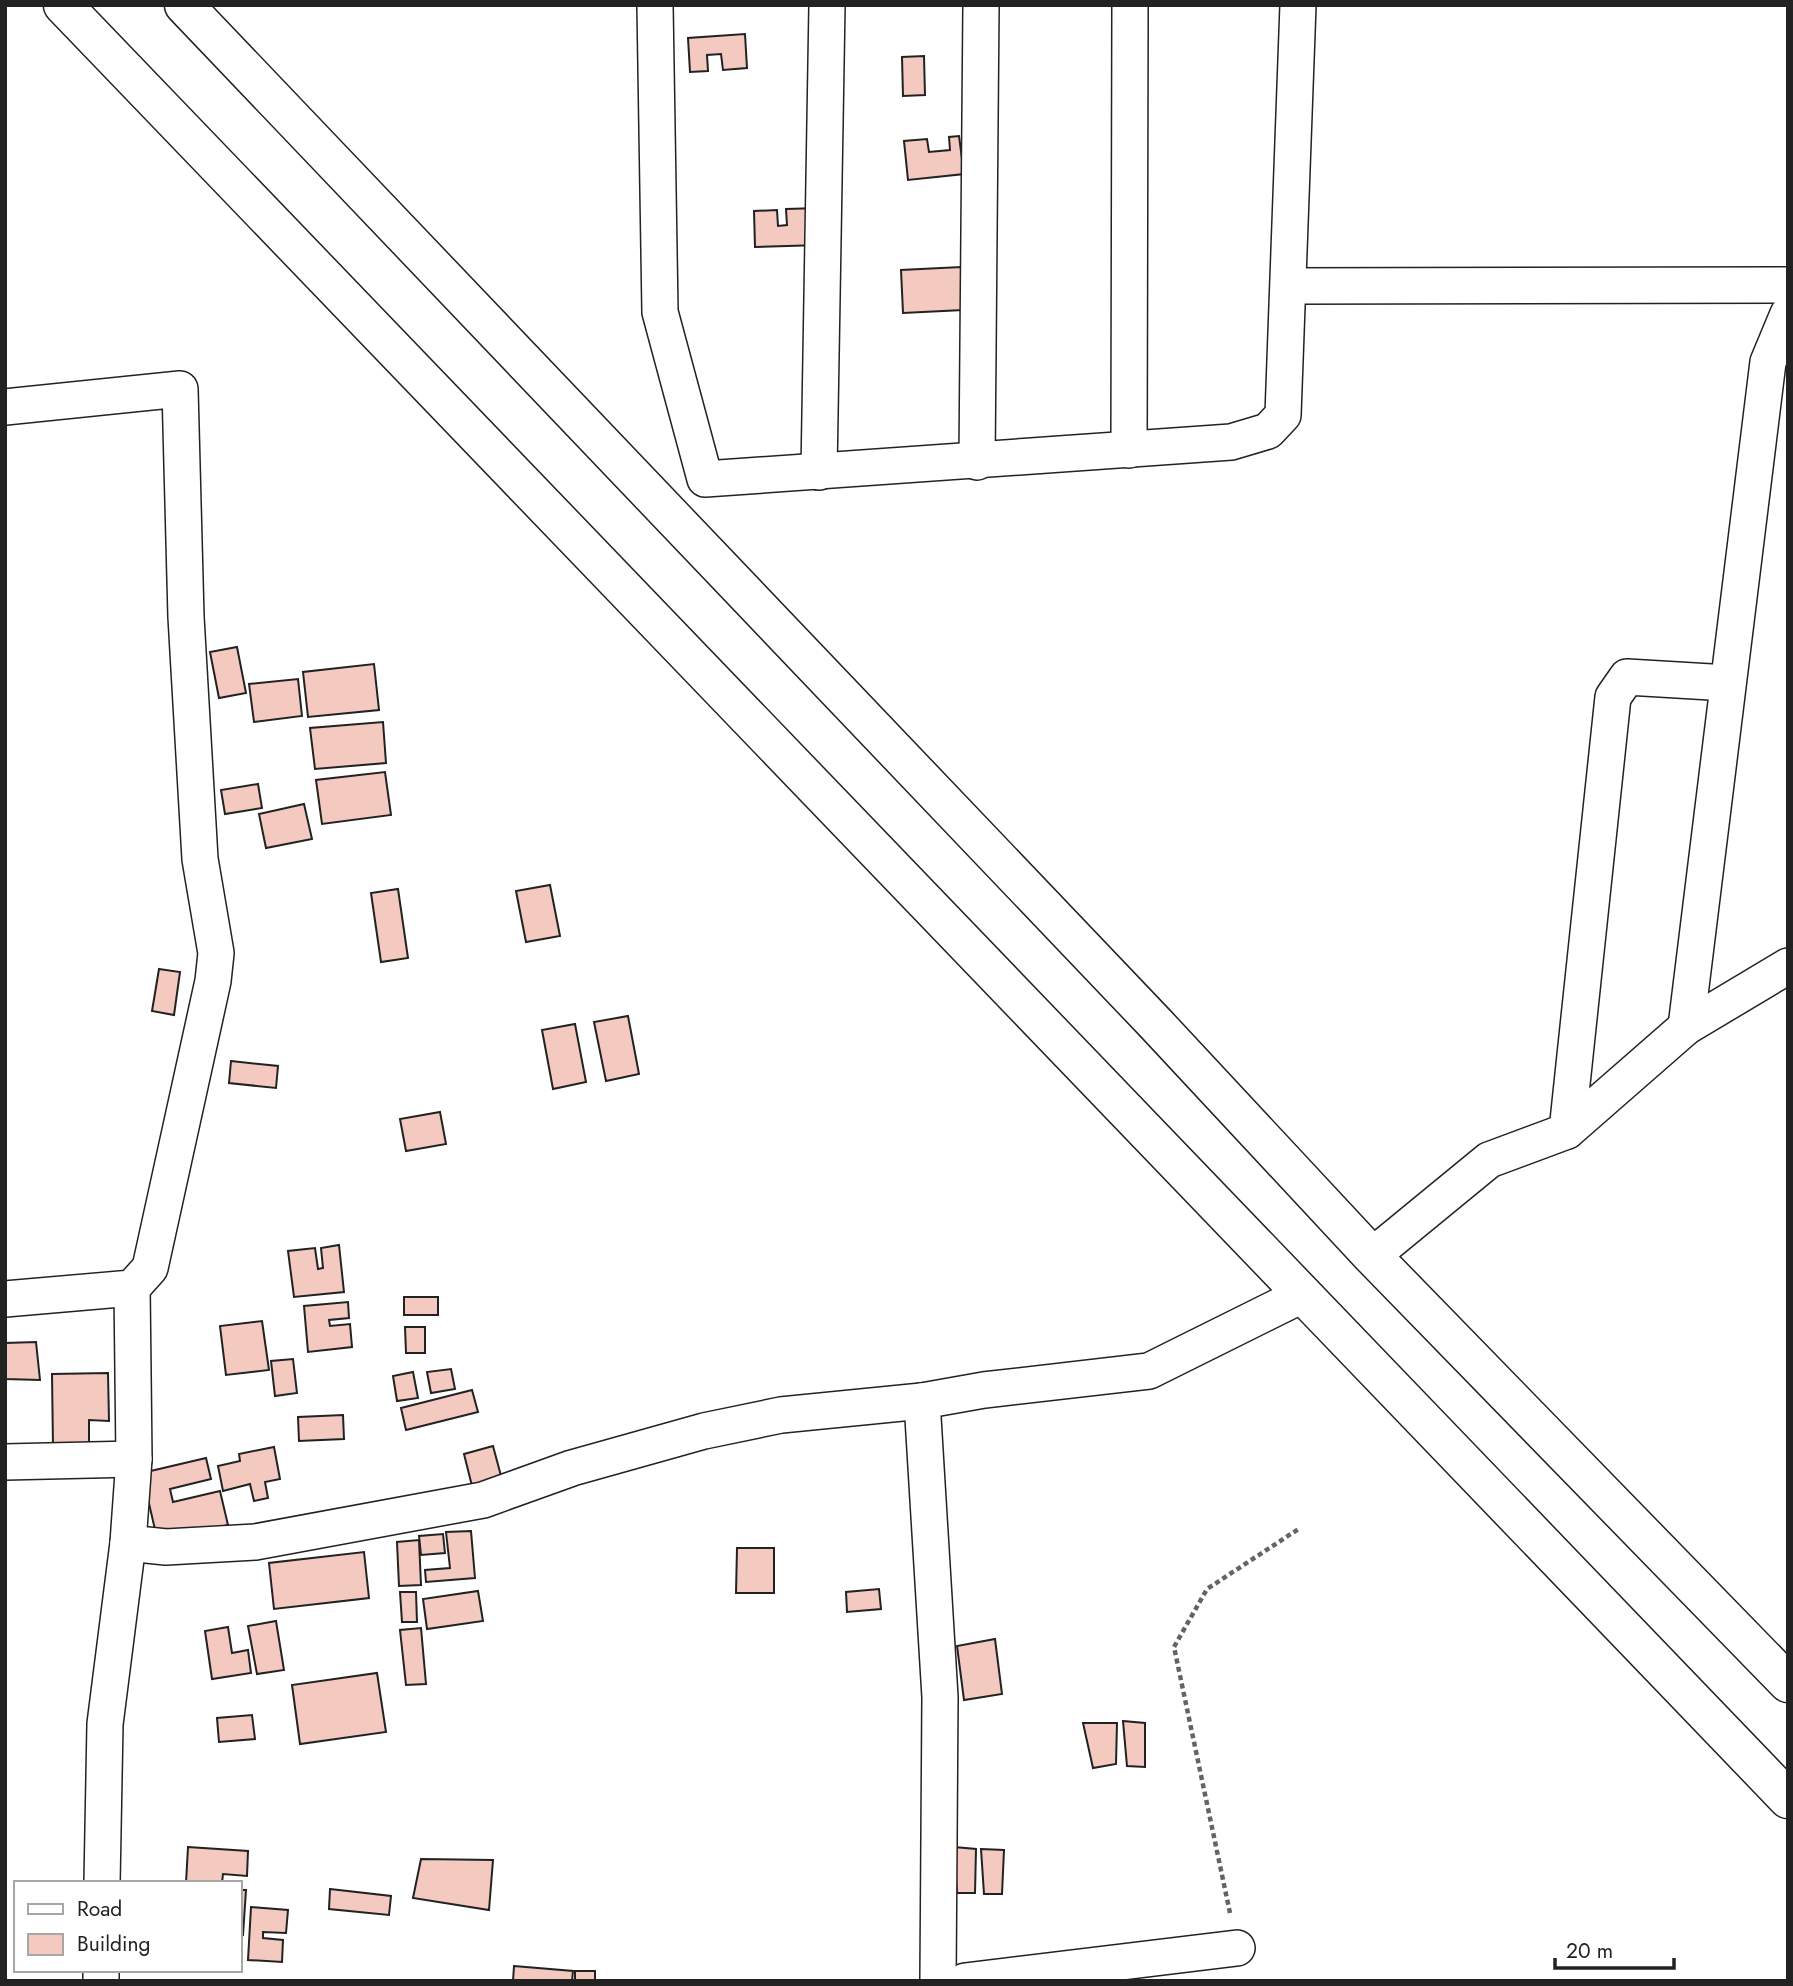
<svg xmlns="http://www.w3.org/2000/svg" width="1793" height="1986" font-family="Jost,sans-serif">
	<style>
		.building { fill: #f3c9c0; stroke: #222; stroke-width: 2 }
		.lines { fill: none; stroke-linecap: round; stroke-linejoin: round }
		.street-casing { stroke: #222; stroke-width: 38 }
		.primary-casing { stroke: #222; stroke-width: 41 }
		.path { stroke: #646464; stroke-width: 4.5; stroke-dasharray: 5 3.5; stroke-linecap: butt }
		.street { stroke: #fff; stroke-width: 35 }
		.primary { stroke: #fff; stroke-width: 38 }
	</style>
	<rect width="100%" height="100%" fill="#fff"/>
	<!-- building -->
	<g class="building">
		<path d="M745 34 747 68 723 70 721 54 707 55 708 71 690 72 688 38Z"/>
		<path d="M924 56 925 95 903 96 902 57Z"/>
		<path d="M959 136 964 174 908 180 904 141 927 139 929 152 950 150 949 137Z"/>
		<path d="M819 208 821 245 755 247 754 211 777 210 778 226 787 225 786 209Z"/>
		<path d="M961 267 963 310 903 313 901 270Z"/>
		<path d="M237 647 246 693 219 698 210 652Z"/>
		<path d="M374 664 379 710 308 717 303 672Z"/>
		<path d="M298 679 302 716 254 722 249 684Z"/>
		<path d="M383 722 386 763 315 769 310 728Z"/>
		<path d="M385 772 391 815 322 824 316 780Z"/>
		<path d="M258 784 262 808 225 814 221 790Z"/>
		<path d="M304 804 312 839 266 848 259 814Z"/>
		<path d="M550 885 560 936 526 942 516 891Z"/>
		<path d="M398 889 408 958 381 962 371 893Z"/>
		<path d="M159 969 180 972 174 1015 152 1011Z"/>
		<path d="M628 1016 639 1074 606 1081 594 1022Z"/>
		<path d="M575 1024 586 1082 553 1089 542 1030Z"/>
		<path d="M231 1061 278 1066 276 1088 229 1083Z"/>
		<path d="M440 1112 446 1144 406 1151 400 1119Z"/>
		<path d="M339 1245 344 1292 294 1297 288 1251 315 1248 318 1269 323 1268 321 1248Z"/>
		<rect x="404" y="1297" width="34" height="18"/>
		<path d="M348 1302 349 1318 329 1320 330 1326 350 1324 352 1347 308 1352 304 1306Z"/>
		<path d="M262 1321 269 1370 226 1375 220 1326Z"/>
		<path d="M405 1327H425V1353H406Z"/>
		<path d="M36 1342 40 1380 5 1379V1343Z"/>
		<path d="M293 1359 297 1393 275 1396 271 1361Z"/>
		<path d="M451 1369 455 1389 431 1393 427 1372Z"/>
		<path d="M413 1372 418 1398 397 1401 393 1376Z"/>
		<path d="M108 1373 109 1421 89 1420V1446L53 1447 52 1374Z"/>
		<path d="M472 1390 478 1412 406 1430 401 1408Z"/>
		<path d="M343 1415 344 1439 299 1441 298 1417Z"/>
		<path d="M493 1446 504 1487 474 1494 464 1454Z"/>
		<path d="M274 1447 280 1479 265 1482 268 1498 254 1501 250 1484 223 1491 218 1466 240 1461 239 1454Z"/>
		<path d="M206 1458 211 1479 170 1489 173 1502 220 1491 228 1525 184 1535 156 1534 142 1473Z"/>
		<path d="M471 1531 475 1578 426 1582 425 1570 450 1568 446 1532Z"/>
		<path d="M443 1534 445 1553 421 1555 419 1536Z"/>
		<path d="M419 1540 421 1585 399 1586 397 1542Z"/>
		<path d="M737 1548H774V1593H736Z"/>
		<path d="M364 1552 369 1598 274 1609 269 1563Z"/>
		<path d="M879 1589 881 1609 847 1612 846 1592Z"/>
		<path d="M478 1591 483 1621 427 1629 423 1599Z"/>
		<path d="M400 1592H416L417 1622H402Z"/>
		<path d="M276 1621 284 1670 257 1674 248 1626Z"/>
		<path d="M228 1627 232 1653 248 1650 251 1673 212 1679 205 1631Z"/>
		<path d="M421 1628 426 1684 406 1685 400 1630Z"/>
		<path d="M995 1639 1002 1694 964 1700 957 1646Z"/>
		<path d="M377 1673 386 1732 300 1744 292 1685Z"/>
		<path d="M252 1715 255 1739 219 1742 217 1718Z"/>
		<path d="M1123 1721 1145 1723V1767L1127 1766Z"/>
		<path d="M1083 1723H1117L1116 1764 1093 1768Z"/>
		<path d="M188 1847 248 1851 247 1876 223 1874 222 1883H186Z"/>
		<path d="M954 1847 976 1849 975 1893H957Z"/>
		<path d="M981 1849 1004 1850 1002 1894H984Z"/>
		<path d="M421 1859 493 1860 489 1910 413 1898Z"/>
		<path d="M330 1889 391 1896 389 1915 329 1909Z"/>
		<path d="M240 1890H246L243 1935 240 1934Z"/>
		<path d="M251 1907 288 1910 286 1933 263 1932V1938L283 1940 282 1962 248 1960Z"/>
		<path d="M514 1966 573 1971 572 1981H513Z"/>
		<rect x="575" y="1971" width="20" height="10"/>
	</g>
	<g class="lines">
		<defs>
			<g id="street">
				<path d="M655 5 660 312 705 479 1231 442 1268 431 1283 415 1298 5"/>
				<path d="M1290 286 1788 285"/>
				<path d="M5 407 180 389 186 617 200 859 216 953 213 981 150 1268 132 1288 5 1299"/>
				<path d="M1129 450 1130 5"/>
				<path d="M977 462 981 5"/>
				<path d="M819 472 827 5"/>
				<path d="M1686 1027 1768 362 1788 314"/>
				<path d="M1567 1131 1613 697 1627 677 1728 683"/>
				<path d="M1372 1256 1489 1160 1567 1131 1686 1027 1788 966"/>
				<path d="M132 1288 134 1459 128 1543 166 1547 255 1542 483 1500 572 1468 704 1431 781 1415 922 1401 984 1390 1149 1371 1304 1294"/>
				<path d="M922 1401 940 1697 938 1981"/>
				<path d="M5 1462 134 1459"/>
				<path d="M102 1883 105 1724 128 1543"/>
				<path d="M101 1981V1970"/>
				<path d="M965 1981 1237 1948"/>
			</g>
			<g id="primary">
				<path d="M63 5 1788 1799"/>
				<path d="M184 5 1155 1023 1372 1256 1788 1683"/>
			</g>
		</defs>
		<!-- street casing -->
		<use href="#street" class="street-casing"/>
		<!-- primary casing -->
		<use href="#primary" class="primary-casing"/>
		<!-- path -->
		<path class="path" d="M1230 1913 1174 1647 1207 1589 1300 1528"/>
		<!-- street -->
		<use href="#street" class="street"/>
		<!-- primary -->
		<use href="#primary" class="primary"/>
	</g>
	<!-- border -->
	<rect width="1793" height="1986" fill="none" stroke="#222222" stroke-width="14"/>
	<!-- legend -->
	<rect x="14" y="1881" width="228" height="91" fill="#ffffff" stroke="#a7a7a7" stroke-width="2"/>
	<rect x="28" y="1904" width="35" height="10" fill="#ffffff" stroke="#a7a7a7" stroke-width="2"/>
	<text x="77" y="1916" font-size="21" fill="#222222">Road</text>
	<rect x="28" y="1934" width="35" height="21" fill="#f3c9c0" stroke="#a7a7a7" stroke-width="2"/>
	<text x="77" y="1951" font-size="21" fill="#222222">Building</text>
	<!-- scale -->
	<path d="M1555 1958v10h119v-10" fill="none" stroke="#222222" stroke-width="3.5"/>
	<text x="1566" y="1958" font-size="21" fill="#222222" stroke="#ffffff" stroke-width="5" paint-order="stroke">20 m</text>
</svg>
